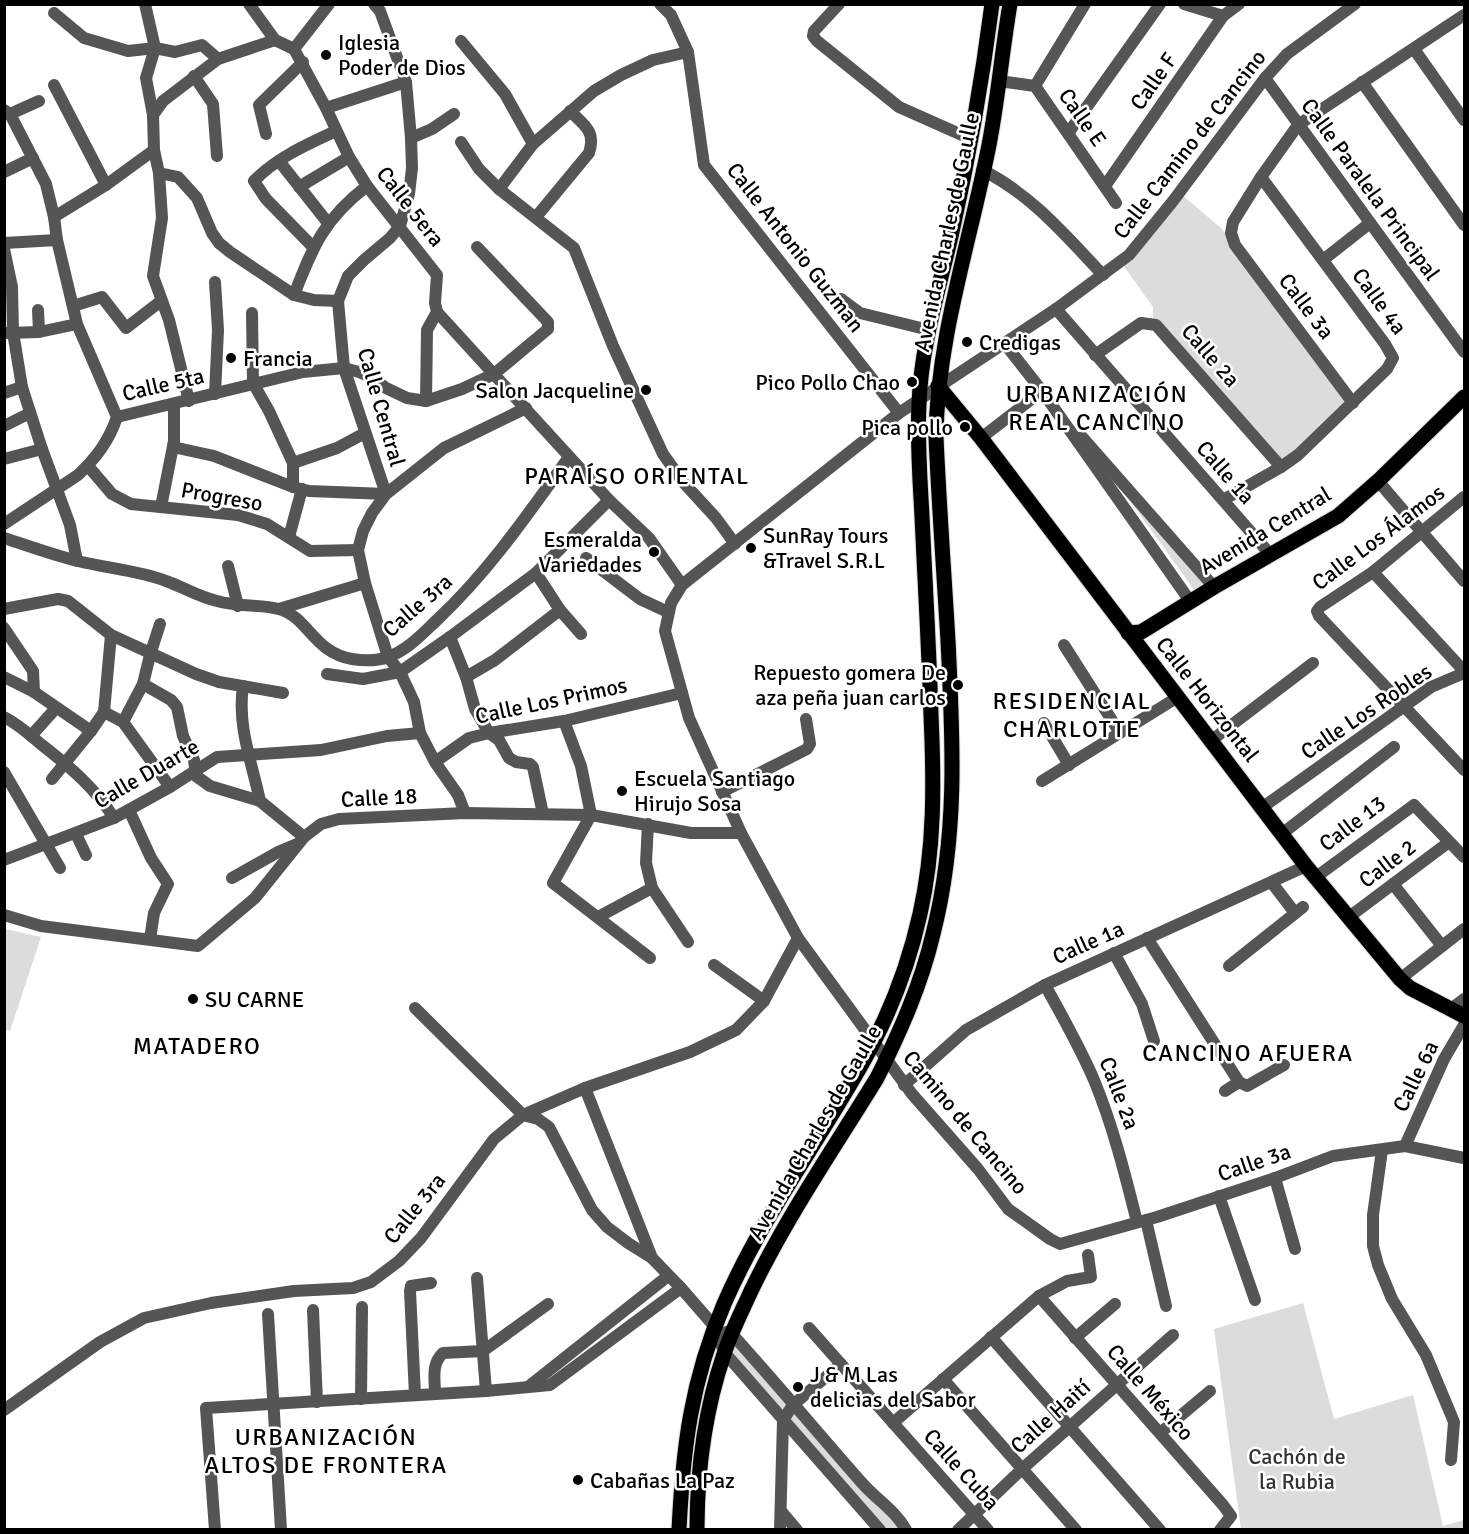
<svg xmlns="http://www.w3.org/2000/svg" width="1469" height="1534" font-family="Signika,sans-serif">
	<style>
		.green { fill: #dcdcdc }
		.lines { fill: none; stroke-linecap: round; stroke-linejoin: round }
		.major-casing { stroke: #dbdbdb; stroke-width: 17 }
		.minor { stroke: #555; stroke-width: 12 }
		.major { stroke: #000; stroke-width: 15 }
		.poi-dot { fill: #000; stroke: #fff; stroke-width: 2 }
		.labels { text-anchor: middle; stroke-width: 5; stroke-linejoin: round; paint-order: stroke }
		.poi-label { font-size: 22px; fill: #000; stroke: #fff; text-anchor: start }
		.street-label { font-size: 22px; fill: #000; stroke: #fff }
		.park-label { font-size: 22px; fill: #333; stroke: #fff }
		.neighbourhood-label { font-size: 24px; letter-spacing: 1.5px; fill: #000; stroke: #fff }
	</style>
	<rect width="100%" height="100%" fill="#fff"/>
	<!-- green -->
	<g class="green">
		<path d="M1181 194 1222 229 1348 403 1279 465 1153 318V307L1123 265Z"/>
		<path d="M1078 429 1214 581 1195 591Z"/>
		<path d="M5 929 41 937 10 1031 4 1029Z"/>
		<path d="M1303 1303 1334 1419 1413 1395 1443 1526 1464 1520V1529H1241L1214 1329Z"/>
		<path d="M733 1337 902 1529H882L726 1352Z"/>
	</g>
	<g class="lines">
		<defs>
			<g id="major">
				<path d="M938 386 981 438 1306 866 1400 979 1410 988 1464 1016"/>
				<path d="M1128 633 1141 632 1146 629 1214 587 1338 516 1378 481 1464 397"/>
				<path d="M679 1530C683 1448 691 1381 724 1304 760 1221 814 1148 859 1069 887 1021 908 968 920 914 935 848 934 782 931 715 929 649 925 582 922 516 920 479 917 442 919 404 921 346 939 289 952 232 969 156 982 81 992 4"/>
				<path d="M697 1530C697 1470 705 1410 724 1354 731 1332 742 1311 751 1291 787 1216 834 1148 877 1078 900 1032 921 985 933 934 958 836 953 741 948 641 944 573 939 505 936 437 937 338 970 242 989 145 998 99 1002 51 1010 4"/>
			</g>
		</defs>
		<!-- major casing -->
		<use href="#major" class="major-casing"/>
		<!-- minor -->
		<g class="minor">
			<path d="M145 4 155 48 146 78 153 115 154 150 159 173 162 218 153 276 169 320 189 401"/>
			<path d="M249 4 275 40 294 49"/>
			<path d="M374 4 380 11 406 82 411 138 412 168 409 194 400 226 390 238 364 260 348 276 338 301 344 368 386 494 372 513 363 531 358 550 365 583 388 657 400 672 414 702 420 733 435 762 458 795 465 813"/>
			<path d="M660 4 671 15 688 52 704 165 899 413 1056 309 1129 255 1173 201 1265 78 1287 54 1355 4"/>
			<path d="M839 4 814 31 813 36 817 41 899 107 971 139"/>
			<path d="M1184 4 1223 16"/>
			<path d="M54 13 84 38 128 51 155 48 175 52 202 45 218 59"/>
			<path d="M461 41 505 94 533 144"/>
			<path d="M294 49 326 108 349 157 367 186 437 275 435 303 437 312 427 330 426 401"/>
			<path d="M294 49 329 4"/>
			<path d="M1414 49 1464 120"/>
			<path d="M194 76 213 104 217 156"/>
			<path d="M1265 78 1464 352"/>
			<path d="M999 81 1035 86 1116 203"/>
			<path d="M1362 82 1464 225"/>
			<path d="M54 85 106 185"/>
			<path d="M1035 86 1085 4"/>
			<path d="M326 108 406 82"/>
			<path d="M4 110 10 114 46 184 54 217 57 240 77 324 117 417C109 441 96 458 78 475L4 524"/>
			<path d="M10 114 39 101"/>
			<path d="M153 115 163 101 218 59 275 40"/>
			<path d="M1069 132 1160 4"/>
			<path d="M266 134 259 105 303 62"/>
			<path d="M411 138 432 129 454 114"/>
			<path d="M461 142 479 169 499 189 574 248 613 346 663 454 683 482 716 518 735 544"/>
			<path d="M279 161 328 223"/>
			<path d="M982 170C1031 194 1066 236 1103 275"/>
			<path d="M4 172 33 158"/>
			<path d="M159 173 178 177 197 198 212 233 219 243 230 252 294 295 314 300 338 301"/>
			<path d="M1105 186 1223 16 1239 4"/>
			<path d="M299 187 349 157"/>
			<path d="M499 189 533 144 594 91 621 75 653 60 688 52"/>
			<path d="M54 217 106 185 154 150"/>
			<path d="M536 217 589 153C596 131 585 126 570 111"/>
			<path d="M4 243 57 240"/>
			<path d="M313 247 266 199 254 181C276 158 308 144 336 131"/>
			<path d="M4 249 12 287 13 332 22 387 42 449 70 525 77 561"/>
			<path d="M1323 260 1370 223"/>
			<path d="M215 282 218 330 215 394"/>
			<path d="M294 295C313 246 324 219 367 186"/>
			<path d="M841 299 860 313 929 330"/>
			<path d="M73 306 102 297 126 328 161 301"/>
			<path d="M1056 309 1270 554"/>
			<path d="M38 310 39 332"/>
			<path d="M437 312 609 500 649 538 682 585"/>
			<path d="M252 313 253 383 269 411 293 463V487"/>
			<path d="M7 333 39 332 77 324"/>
			<path d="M1005 344 1042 391 1190 601"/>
			<path d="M1095 355 1141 323 1156 325 1281 467"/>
			<path d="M4 393 22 387"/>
			<path d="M1353 403 1235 245 1231 233 1233 222 1261 177 1298 125 1464 15"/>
			<path d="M899 413 682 585 671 603 665 631 689 718 741 833 798 938 912 1094 978 1169 1008 1209 1050 1239 1060 1244 1157 1217 1275 1178 1333 1156 1405 1146 1464 1158"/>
			<path d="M117 417 303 372 344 368 359 372 373 378 386 388 407 398 426 401 462 389 494 374 548 329V322L477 247"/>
			<path d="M4 426 30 413"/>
			<path d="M1082 437 1214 587"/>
			<path d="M981 438 1042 391"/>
			<path d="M173 447 214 456 293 487 309 491 386 494 444 448 526 408"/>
			<path d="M4 459 42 449"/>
			<path d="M293 463 337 448 365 433"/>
			<path d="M88 466 112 494 131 504 238 515 267 524 310 551 358 550"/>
			<path d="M1378 481 1464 581"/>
			<path d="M1464 497 1373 572 1320 607 1317 611 1319 616 1464 770"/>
			<path d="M1223 500 1281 467 1298 455 1387 369 1393 358 1385 344 1261 177"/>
			<path d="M161 507 174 441V404"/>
			<path d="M289 537 302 489"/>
			<path d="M4 538C29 546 53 555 78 561 105 568 141 571 166 581 183 587 199 597 217 601 237 607 259 604 279 609 308 617 314 653 352 659 364 661 377 661 388 657 408 650 423 633 438 619 489 571 528 514 569 457"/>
			<path d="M586 558 640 599 668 612"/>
			<path d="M228 566 238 606"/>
			<path d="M1373 572 1464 671"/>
			<path d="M536 573 560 610 581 634"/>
			<path d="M4 609 58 599 68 601 111 635 196 674 219 682 283 693"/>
			<path d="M279 609 365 583"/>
			<path d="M4 628 33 671 34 692"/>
			<path d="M450 637 466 677 475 709 489 733 499 740 509 758 516 762 530 764 533 767 543 814"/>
			<path d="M1064 645 1120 733"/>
			<path d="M327 674 363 679 400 672 450 637 536 573 609 500"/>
			<path d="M4 677 34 692 91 731"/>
			<path d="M466 677 495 660 560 610"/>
			<path d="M143 684 171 700 177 707 183 736 194 760 196 776 210 786 260 801 304 837"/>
			<path d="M243 686C237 727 252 762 260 801"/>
			<path d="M104 712 123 722 170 787"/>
			<path d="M4 717C18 724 30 735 42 745 70 767 95 788 114 818"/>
			<path d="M564 721 581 766 591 815 553 883 650 958"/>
			<path d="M123 722 143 684 150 655 160 624"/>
			<path d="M1044 723 1069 765"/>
			<path d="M31 736 56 708"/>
			<path d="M1212 740 1313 663"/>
			<path d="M435 762 469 738 489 733 564 721 682 693"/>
			<path d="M4 772 60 868"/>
			<path d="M52 779 91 731 104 712 111 635"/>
			<path d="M1042 781 1178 697"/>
			<path d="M722 792 807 749 810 744 806 719"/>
			<path d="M1263 807 1431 687 1464 673"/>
			<path d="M129 810 151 858 168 884 154 913 150 939"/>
			<path d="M648 824 646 863 652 888 688 942"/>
			<path d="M1283 833 1394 747"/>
			<path d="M76 834 86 855"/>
			<path d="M4 860 114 818 170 787 217 757 321 750 387 736 420 733"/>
			<path d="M1316 877 1414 805 1464 857"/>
			<path d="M232 878 278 852 297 844"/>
			<path d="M1272 883 1295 913"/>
			<path d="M1393 884 1442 946"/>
			<path d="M4 915 41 926 198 946 255 898 304 837 321 824 339 819 465 813 591 815 691 833H741"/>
			<path d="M598 917 652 888"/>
			<path d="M1349 917 1449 842"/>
			<path d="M1147 938 1239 1082 1225 1091"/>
			<path d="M1114 953 1142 1004 1154 1041"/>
			<path d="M714 965 764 1001"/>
			<path d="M1229 966 1303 907"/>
			<path d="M1400 979 1464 929"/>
			<path d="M1045 985C1062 1016 1080 1047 1094 1080 1113 1126 1125 1174 1137 1222"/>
			<path d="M415 1008 523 1115 538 1119 549 1127 592 1210 607 1227 628 1243 652 1258 681 1288 715 1327 724 1352 880 1530"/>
			<path d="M1451 1009 1464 999"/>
			<path d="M1239 1082 1247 1086 1284 1065"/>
			<path d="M904 1085 966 1030 1045 985 1306 866"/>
			<path d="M585 1088 652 1258"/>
			<path d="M1405 1146 1444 1059 1464 1025"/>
			<path d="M1382 1150 1373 1215V1246L1378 1265 1392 1299 1426 1355 1454 1422 1451 1460"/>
			<path d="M1275 1178 1295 1249"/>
			<path d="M1219 1196 1255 1300"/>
			<path d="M1146 1220 1166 1306"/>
			<path d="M477 1278 486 1391"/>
			<path d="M1039 1296 1223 1505 1231 1516 1220 1530"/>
			<path d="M313 1310 317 1402"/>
			<path d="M268 1314 281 1530"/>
			<path d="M809 1328 988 1530"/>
			<path d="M726 1332 732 1334C776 1383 819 1434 862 1483 877 1500 895 1510 906 1530"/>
			<path d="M991 1337 1160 1530"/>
			<path d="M1075 1338 1115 1304"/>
			<path d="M943 1379 1076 1530"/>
			<path d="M528 1387 668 1276"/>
			<path d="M435 1394C435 1379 431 1364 443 1353L483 1351 548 1304"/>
			<path d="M415 1395 410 1291 411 1286 431 1283"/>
			<path d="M361 1399 362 1307"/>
			<path d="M4 1410 100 1342 144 1318 211 1303 294 1291 353 1288 371 1282 399 1261 421 1238 494 1139 523 1115 585 1088 690 1052 736 1030 764 1001 798 938"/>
			<path d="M893 1423 1039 1296 1067 1281 1091 1277 1088 1255"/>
			<path d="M1160 1433 1210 1391"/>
			<path d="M781 1511 797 1530"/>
			<path d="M215 1530 206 1408 486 1391 550 1385 681 1288"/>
			<path d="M780 1530 783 1420 793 1405 841 1364"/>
			<path d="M958 1530 1022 1469 1173 1335"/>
		</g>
		<!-- major -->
		<use href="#major" class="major"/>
	</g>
	<!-- markers -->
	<g class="poi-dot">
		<circle cx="326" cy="55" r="6"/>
		<circle cx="967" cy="342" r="6"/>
		<circle cx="231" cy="358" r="6"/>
		<circle cx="912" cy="382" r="6"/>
		<circle cx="646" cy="390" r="6"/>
		<circle cx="965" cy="427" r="6"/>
		<circle cx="751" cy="548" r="6"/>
		<circle cx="654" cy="552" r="6"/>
		<circle cx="958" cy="685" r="6"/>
		<circle cx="622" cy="791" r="6"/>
		<circle cx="193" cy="999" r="6"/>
		<circle cx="798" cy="1387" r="6"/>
		<circle cx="578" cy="1480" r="6"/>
	</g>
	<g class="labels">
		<!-- poi labels -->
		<g class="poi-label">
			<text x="338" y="50">Iglesia<tspan x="338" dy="25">Poder de Dios</tspan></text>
			<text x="979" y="350">Credigas</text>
			<text x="243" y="366">Francia</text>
			<text x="900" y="390" text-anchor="end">Pico Pollo Chao</text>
			<text x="634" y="398" text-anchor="end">Salon Jacqueline</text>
			<text x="953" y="435" text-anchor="end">Pica pollo</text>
			<text x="763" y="543">SunRay Tours<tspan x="763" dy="25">&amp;Travel S.R.L</tspan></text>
			<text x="642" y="547" text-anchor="end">Esmeralda<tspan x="642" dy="25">Variedades</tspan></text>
			<text x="946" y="680" text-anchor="end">Repuesto gomera De<tspan x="946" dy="25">aza peña juan carlos</tspan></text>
			<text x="634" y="786">Escuela Santiago<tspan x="634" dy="25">Hirujo Sosa</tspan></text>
			<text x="205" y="1007">SU CARNE</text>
			<text x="810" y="1382">J &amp; M Las<tspan x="810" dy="25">delicias del Sabor</tspan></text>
			<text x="590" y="1488">Cabañas La Paz</text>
		</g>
		<!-- street labels -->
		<g class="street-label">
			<text transform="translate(1153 81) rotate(-55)" y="8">Calle F</text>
			<text transform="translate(1083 117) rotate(55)" y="8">Calle E</text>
			<text transform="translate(1189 144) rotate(-52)" y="8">Calle Camino de Cancino</text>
			<text transform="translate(1371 189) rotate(54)" y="8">Calle Paralela Principal</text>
			<text transform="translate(411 206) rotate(52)" y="8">Calle 5era</text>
			<text transform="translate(946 232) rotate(-78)" y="8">Avenida Charles de Gaulle</text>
			<text transform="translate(796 247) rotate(52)" y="8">Calle Antonio Guzman</text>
			<text transform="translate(1380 301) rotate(54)" y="8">Calle 4a</text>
			<text transform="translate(1307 306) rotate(53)" y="8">Calle 3a</text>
			<text transform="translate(1211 355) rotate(49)" y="8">Calle 2a</text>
			<text transform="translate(163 384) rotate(-13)" y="8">Calle 5ta</text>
			<text transform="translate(382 407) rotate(74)" y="8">Calle Central</text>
			<text transform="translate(1226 472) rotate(49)" y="8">Calle 1a</text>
			<text transform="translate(222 496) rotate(10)" y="8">Progreso</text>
			<text transform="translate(1265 530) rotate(-31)" y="8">Avenida Central</text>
			<text transform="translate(1378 537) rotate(-37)" y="8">Calle Los Álamos</text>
			<text transform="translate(417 605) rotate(-41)" y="8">Calle 3ra</text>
			<text transform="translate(1208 699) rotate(52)" y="8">Calle Horizontal</text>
			<text transform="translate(551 700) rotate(-12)" y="8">Calle Los Primos</text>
			<text transform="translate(1366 711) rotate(-34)" y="8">Calle Los Robles</text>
			<text transform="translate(146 773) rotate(-30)" y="8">Calle Duarte</text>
			<text transform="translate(379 797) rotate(-3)" y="8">Calle 18</text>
			<text transform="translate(1352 823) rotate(-37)" y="8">Calle 13</text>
			<text transform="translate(1387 863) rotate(-37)" y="8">Calle 2</text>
			<text transform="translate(1088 942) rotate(-24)" y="8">Calle 1a</text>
			<text transform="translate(1415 1076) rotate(-64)" y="8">Calle 6a</text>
			<text transform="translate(1120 1093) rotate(69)" y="8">Calle 2a</text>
			<text transform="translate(966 1122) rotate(50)" y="8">Camino de Cancino</text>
			<text transform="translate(814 1132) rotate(-60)" y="8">Avenida Charles de Gaulle</text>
			<text transform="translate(1254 1162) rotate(-19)" y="8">Calle 3a</text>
			<text transform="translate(414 1208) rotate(-51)" y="8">Calle 3ra</text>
			<text transform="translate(1151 1392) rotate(49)" y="8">Calle México</text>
			<text transform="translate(1050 1416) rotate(-42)" y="8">Calle Haití</text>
			<text transform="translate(962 1469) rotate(48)" y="8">Calle Cuba</text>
		</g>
		<!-- park labels -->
		<g class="park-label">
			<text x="1297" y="1464">Cachón de<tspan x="1297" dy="25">la Rubia</tspan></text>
		</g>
		<!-- neighbourhood labels -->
		<g class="neighbourhood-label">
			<text x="1097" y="402">URBANIZACIÓN<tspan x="1097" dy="28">REAL CANCINO</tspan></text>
			<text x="637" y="484">PARAÍSO ORIENTAL</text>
			<text x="1072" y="709">RESIDENCIAL<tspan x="1072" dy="28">CHARLOTTE</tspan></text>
			<text x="197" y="1054">MATADERO</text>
			<text x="1248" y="1061">CANCINO AFUERA</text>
			<text x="326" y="1445">URBANIZACIÓN<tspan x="326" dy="28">ALTOS DE FRONTERA</tspan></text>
		</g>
	</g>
	<!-- border -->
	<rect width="1469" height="1534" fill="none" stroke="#000000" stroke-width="12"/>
</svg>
